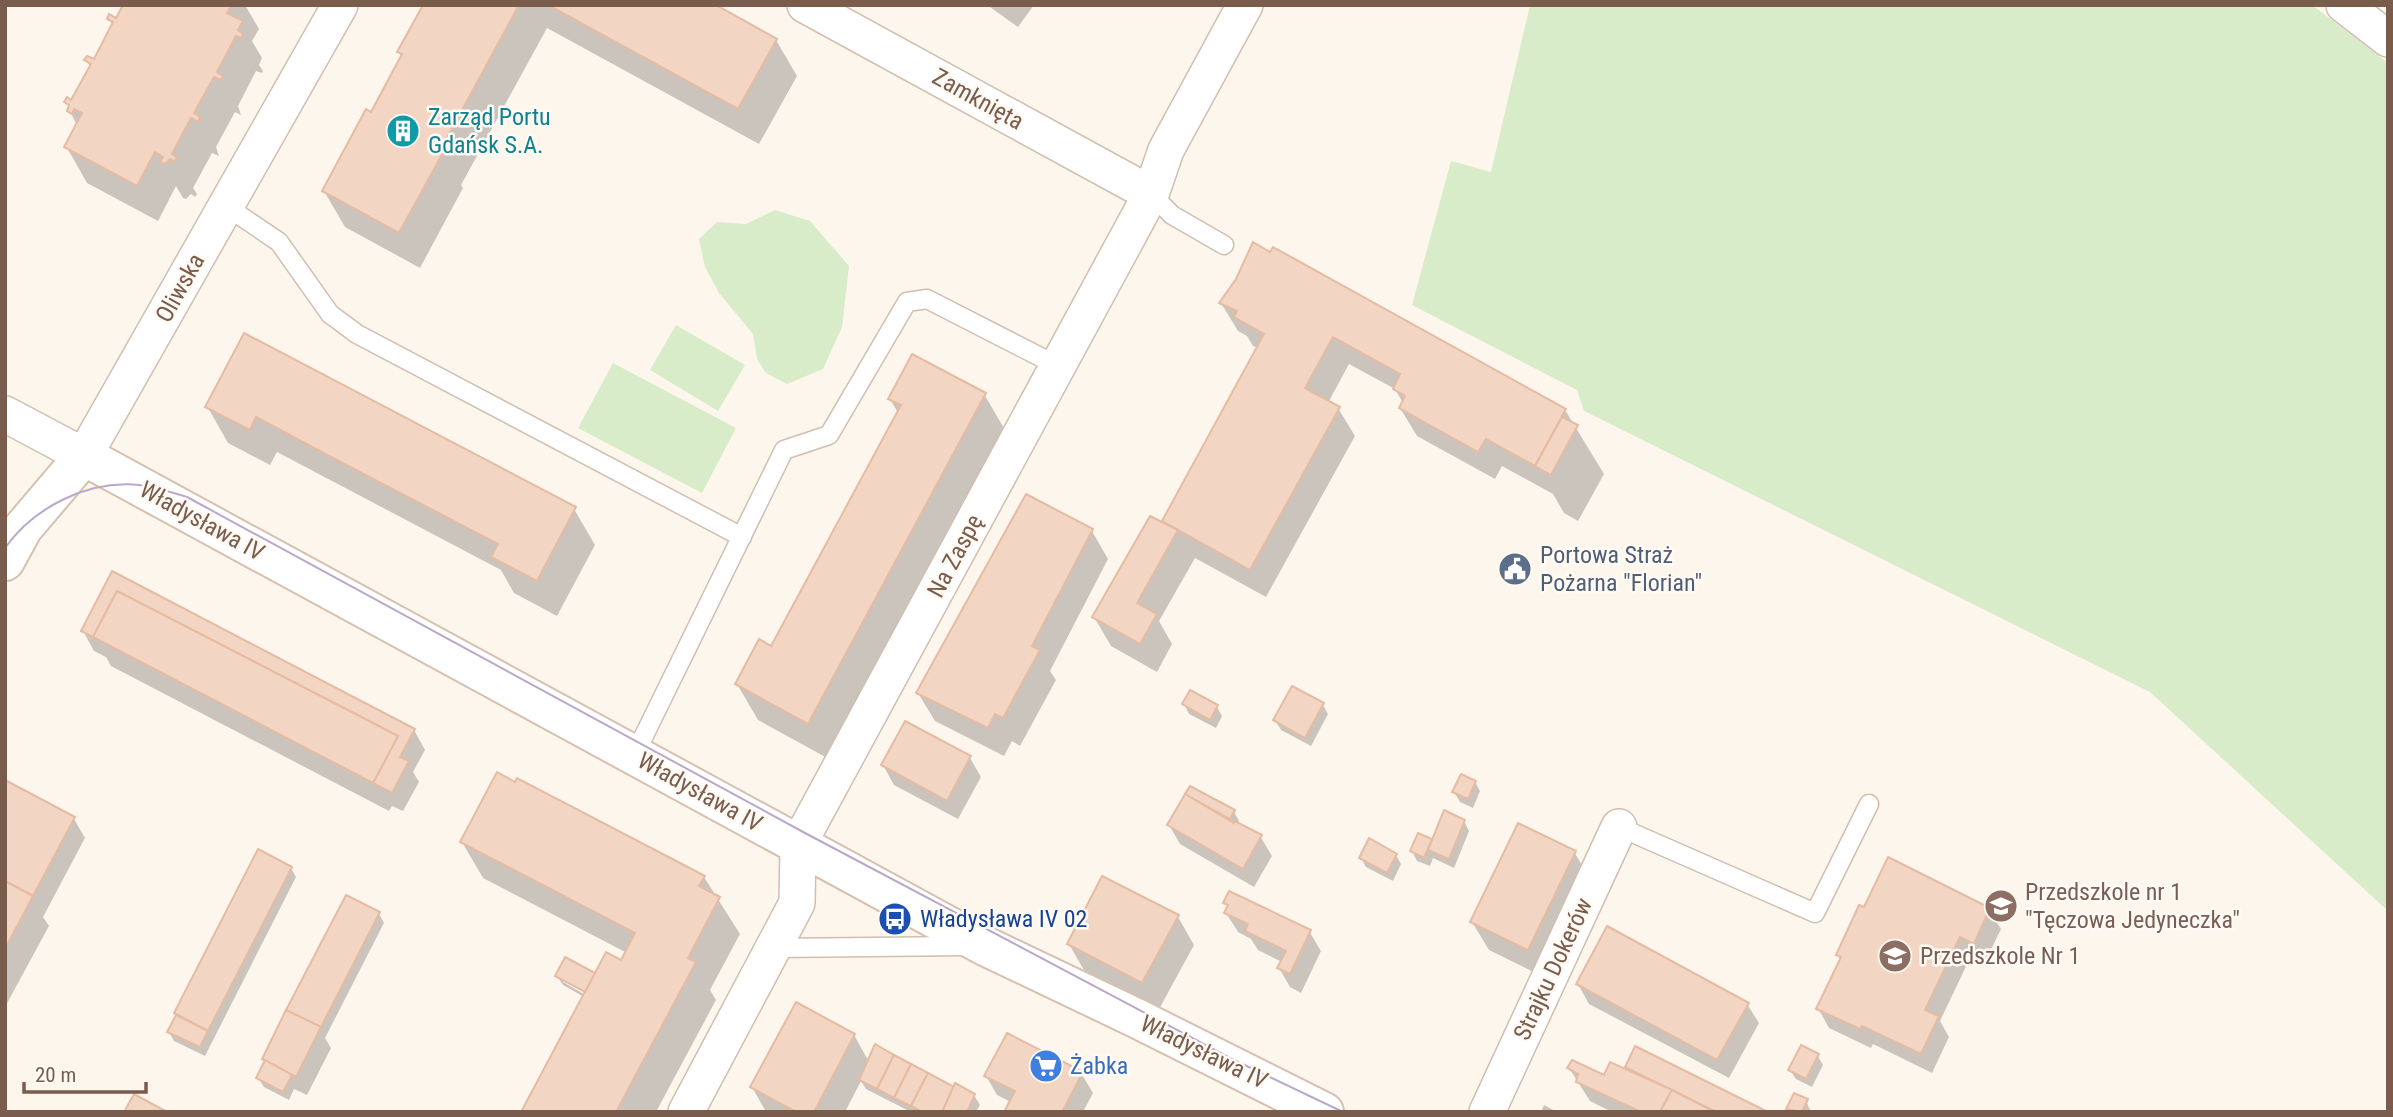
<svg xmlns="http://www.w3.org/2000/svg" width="2393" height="1117" font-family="'Roboto Condensed',sans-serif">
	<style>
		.green { fill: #d8ecc9 }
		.shadow { fill: #0003; fill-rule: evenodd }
		.building { fill: #f3d5c3; stroke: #e6bba3; stroke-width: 2 }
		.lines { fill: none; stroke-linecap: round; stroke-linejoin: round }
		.lane-casing { stroke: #d1beb0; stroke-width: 21 }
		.street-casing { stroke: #d1beb0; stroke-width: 38 }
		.secondary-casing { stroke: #d6c0b0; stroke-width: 42 }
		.lane { stroke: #fff; stroke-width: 18 }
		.street { stroke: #fff; stroke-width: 35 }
		.secondary { stroke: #fff; stroke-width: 38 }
		.tram { stroke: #b9a8c9; stroke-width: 2 }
		.labels { text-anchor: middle; stroke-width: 5; stroke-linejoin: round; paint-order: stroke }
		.street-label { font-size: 24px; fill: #7a5c4d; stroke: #fffaf3 }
		.culture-label { font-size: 24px; fill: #0d838f; stroke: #fffaf3; text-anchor: start }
		.service-label { font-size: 24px; fill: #4e5e75; stroke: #fffaf3; text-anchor: start }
		.education-label { font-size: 24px; fill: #785e54; stroke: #fffaf3; text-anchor: start }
		.transit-label { font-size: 24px; fill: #164399; stroke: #fffaf3; text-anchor: start }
		.shop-label { font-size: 24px; fill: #366cbe; stroke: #fffaf3; text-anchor: start }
	</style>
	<rect width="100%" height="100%" fill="#fdf6ec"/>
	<!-- green -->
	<g class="green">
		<path d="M1530 5H2312L2388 63V911L2150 692 1584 411 1577 390 1412 305 1451 161 1491 172Z"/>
		<path d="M775 210 810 221 849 266 842 327 823 369 787 384 766 373 757 359 753 334 719 293 705 267 699 239 717 222 746 224Z"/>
		<path d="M676 325 745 365 718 411 650 370Z"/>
		<path d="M613 363 736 428 702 493 578 428Z"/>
	</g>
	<!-- shadow -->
	<g class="shadow">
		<path d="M125 5H245L259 29 252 41 262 58 259 65 263 71 262 73 256 71 238 106 241 115 235 112 216 147 219 156 212 153 193 188 197 194 195 197 191 194 186 199 183 198 176 186 158 221 87 183 66 146 77 126 66 102 72 103 91 68 86 60 95 61 113 26 109 19 117 20Z"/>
		<path d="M424 5H712L776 40 797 76 759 144 547 28 461 185 463 188 420 268 345 227 324 191 372 114 403 58 399 52Z"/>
		<path d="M987 5H1034L1018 27Z"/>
		<path d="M1238 280 1565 410 1604 474 1578 521 1564 513 1553 494 1502 466 1495 479 1417 436 1400 408 1403 403 1395 389 1349 364 1328 403 1338 408 1355 436 1266 597 1195 558 1159 621 1172 644 1157 672 1111 646 1094 617 1162 524 1258 348 1253 346 1247 336 1238 331 1221 303Z"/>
		<path d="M244 335 574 509 595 545 557 616 514 593 501 570 277 452 270 465 228 443 207 406Z"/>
		<path d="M984 394 1005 430 829 759 758 720 737 684 772 649 898 413 890 399Z"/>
		<path d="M1092 531 1108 559 1050 671 1056 680 1020 746 1012 741 1004 756 935 721 918 693Z"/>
		<path d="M83 631 414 730 425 750 413 772 419 782 403 811 392 806 389 811 111 666 106 657 94 651Z"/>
		<path d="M1184 704 1217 707 1222 716 1216 728 1189 714Z"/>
		<path d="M1323 705 1328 714 1311 746 1281 730 1275 720Z"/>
		<path d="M970 758 981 777 958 819 894 785 883 765Z"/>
		<path d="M5 782 74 819 85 838 43 917 49 926 5 1007Z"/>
		<path d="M1475 782 1480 791 1473 808 1460 802 1454 792Z"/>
		<path d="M1187 795 1234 812 1239 821 1237 824 1260 836 1272 856 1254 887 1180 844 1169 825Z"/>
		<path d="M1464 821 1469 831 1454 868 1433 858 1430 866 1417 861 1412 851 1419 835 1433 841Z"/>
		<path d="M462 842 704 877 740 934 710 990 716 1000 656 1112H523L584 997 563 985 557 976 596 975 622 962 627 953 483 878ZM563 978 593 995 591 998 563 982Z"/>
		<path d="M1574 852 1591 880 1544 977 1489 950 1472 922Z"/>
		<path d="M1396 855 1401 864 1393 881 1366 867 1361 858Z"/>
		<path d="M291 868 296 877 205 1056 174 1041 169 1032 177 1016 176 1013Z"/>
		<path d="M1225 903 1309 931 1321 951 1301 993 1290 987 1279 968 1282 962 1258 950 1251 939 1238 932 1226 913 1229 908Z"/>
		<path d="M1989 910 2001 929 1985 962 1971 956 1940 1021 1949 1037 1932 1073 1873 1044 1871 1048 1829 1028 1818 1008 1841 961 1838 955Z"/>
		<path d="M379 914 384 923 325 1038 331 1048 307 1095 294 1089 289 1100 264 1087 258 1078 266 1062 264 1059Z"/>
		<path d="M1178 917 1194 945 1158 1011 1085 972 1069 944Z"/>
		<path d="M1578 984 1747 1004 1759 1023 1729 1078 1589 1004Z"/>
		<path d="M854 1035 869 1062 974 1095 980 1105 976 1112H911L866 1089 861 1081 845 1112H766L752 1087Z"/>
		<path d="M1817 1055 1823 1065 1812 1087 1796 1079 1790 1070Z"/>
		<path d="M1627 1067 1764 1112H1612L1590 1101 1569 1068 1605 1077 1631 1074Z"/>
		<path d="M1081 1073 1093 1093 1083 1112H1006L1011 1102 997 1095 986 1076Z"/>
		<path d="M1795 1095 1806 1101 1811 1112H1789L1788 1109Z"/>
		<path d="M1544 1105 1557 1112H1541Z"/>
	</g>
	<!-- building -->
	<g class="building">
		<path d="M123 5H232L227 13 243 21 238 30 243 34 241 38 236 36 217 72 223 76 221 80 214 77 194 113 200 117 198 122 191 118 172 154 177 157 174 162 170 159 165 164 160 162 163 157 155 152 137 186 64 147 82 113 74 109 72 114 67 111 69 105 64 102 67 97 71 100 91 64 84 60 87 56 94 59 113 22 107 19 109 14 116 18Z"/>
		<path d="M423 5H519L441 149 444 151 399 233 322 191 366 109 371 112 402 54 397 52Z"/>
		<path d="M548 5H716L777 39 738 109Z"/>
		<path d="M1253 242 1270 252 1273 247 1566 409 1535 466 1486 439 1478 452 1399 408 1405 396 1393 389 1400 374 1333 337 1305 388 1340 407 1250 570 1162 521 1264 334 1234 317 1237 311 1219 303 1236 279Z"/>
		<path d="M244 333 576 507 537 581 491 557 498 544 333 458 256 417 250 430 205 407Z"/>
		<path d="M912 354 986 393 808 724 735 684 759 639 771 646 901 405 888 399Z"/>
		<path d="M1562 417 1578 425 1551 475 1535 466Z"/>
		<path d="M1026 494 1093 529 1032 646 1040 650 1003 718 995 714 988 728 916 693Z"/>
		<path d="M1150 516 1178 530 1137 603 1157 614 1140 644 1092 617Z"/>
		<path d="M112 571 415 729 400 757 409 761 392 793 373 783 398 736 117 591 93 637 81 631Z"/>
		<path d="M117 591 398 736 373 783 93 637Z"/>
		<path d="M1292 686 1324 703 1305 738 1273 720Z"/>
		<path d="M1190 690 1218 705 1210 720 1182 704Z"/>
		<path d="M905 721 971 756 947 801 881 765Z"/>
		<path d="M497 772 515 782 517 778 705 876 699 886 720 897 688 958 696 962 616 1112H521L606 952 621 960 635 933 460 842Z"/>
		<path d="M1461 774 1476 781 1468 799 1452 792Z"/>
		<path d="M5 780 75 817 33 896 5 881Z"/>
		<path d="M1190 786 1235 810 1230 819 1185 794Z"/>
		<path d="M1185 794 1234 823 1235 821 1262 835 1243 869 1167 825Z"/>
		<path d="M1444 810 1465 820 1449 859 1428 850Z"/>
		<path d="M1518 823 1576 851 1528 950 1470 922Z"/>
		<path d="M1418 833 1432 839 1424 858 1410 851Z"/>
		<path d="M1369 838 1397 854 1387 873 1359 858Z"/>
		<path d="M258 849 292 867 208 1031 174 1013Z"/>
		<path d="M1888 857 1990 908 1974 944 1960 937 1925 1010 1939 1016 1921 1054 1862 1026 1860 1029 1816 1009 1841 957 1836 955 1859 905 1864 907Z"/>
		<path d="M1102 876 1179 915 1142 983 1067 944Z"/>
		<path d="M5 881 33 896 5 949Z"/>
		<path d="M1229 891 1311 930 1290 974 1277 968 1286 951 1245 931 1248 924 1224 913 1228 905 1223 903Z"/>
		<path d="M346 895 380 912 321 1027 286 1010Z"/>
		<path d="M1607 926 1749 1003 1717 1060 1576 984Z"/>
		<path d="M565 957 595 973 585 992 555 976Z"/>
		<path d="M796 1002 855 1034 814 1112H796L750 1087Z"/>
		<path d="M286 1010 321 1027 296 1077 262 1059Z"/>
		<path d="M176 1015 208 1031 200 1047 167 1032Z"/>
		<path d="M1007 1033 1083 1072 1062 1112H1004L1015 1091 984 1076Z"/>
		<path d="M875 1044 894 1055 877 1089 859 1080Z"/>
		<path d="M1801 1045 1819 1054 1806 1079 1788 1070Z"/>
		<path d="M1635 1046 1768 1112H1716L1625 1067Z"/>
		<path d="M894 1055 911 1064 894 1098 877 1089Z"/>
		<path d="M265 1060 292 1075 283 1092 256 1078Z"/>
		<path d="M1572 1060 1604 1075 1610 1062 1672 1090 1660 1112H1641L1576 1082 1578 1074 1567 1068Z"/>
		<path d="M911 1064 928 1073 911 1106 894 1098Z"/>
		<path d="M928 1073 954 1087 942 1112H922L911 1106Z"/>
		<path d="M955 1083 975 1094 967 1112H942Z"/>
		<path d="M1672 1090 1715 1112H1660Z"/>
		<path d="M1794 1093 1808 1099 1802 1112 1786 1109Z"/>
		<path d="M134 1094 167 1112H124Z"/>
	</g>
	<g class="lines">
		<defs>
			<g id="lane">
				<path d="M1151 194 1172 215 1224 245"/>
				<path d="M226 206 279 242 330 314 357 334 742 537"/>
				<path d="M634 756 784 450 829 435 907 302 927 299 1058 366"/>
				<path d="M1619 827 1815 913 1869 804"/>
				<path d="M774 948 967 946"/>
			</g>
			<g id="street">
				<path d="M805 5 1151 194"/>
				<path d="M2344 5 2388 39"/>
				<path d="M5 414 84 456 340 5"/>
				<path d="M686 1112 797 903 798 845 1151 194 1166 150 1245 5"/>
				<path d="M1487 1112 1619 827"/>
			</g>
			<path id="secondary" d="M5 561 23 528 84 456 985 946 1136 1018 1324 1112"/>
		</defs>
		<!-- lane casing -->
		<use href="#lane" class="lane-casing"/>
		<!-- street casing -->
		<use href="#street" class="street-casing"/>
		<!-- secondary casing -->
		<use href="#secondary" class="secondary-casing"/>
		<!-- lane -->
		<use href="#lane" class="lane"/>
		<!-- street -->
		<use href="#street" class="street"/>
		<!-- secondary -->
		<use href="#secondary" class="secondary"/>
		<!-- tram -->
		<path class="tram" d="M5 548C34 507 88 480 139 485 155 487 171 492 187 497L805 833 1232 1059 1343 1112"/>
	</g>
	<!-- icons -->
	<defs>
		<symbol id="building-disc" viewBox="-11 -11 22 22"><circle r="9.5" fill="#0f9aa8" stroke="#fffaf3"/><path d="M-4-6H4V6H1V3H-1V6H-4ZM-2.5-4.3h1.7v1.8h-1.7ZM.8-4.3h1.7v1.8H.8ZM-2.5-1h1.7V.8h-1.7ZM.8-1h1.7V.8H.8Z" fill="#fff"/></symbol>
		<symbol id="civic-disc" viewBox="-11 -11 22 22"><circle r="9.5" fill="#5c6f8a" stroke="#fffaf3"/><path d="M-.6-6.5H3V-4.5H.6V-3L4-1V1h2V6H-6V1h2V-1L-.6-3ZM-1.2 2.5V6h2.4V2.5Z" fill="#fff"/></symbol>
		<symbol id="school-disc" viewBox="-11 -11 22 22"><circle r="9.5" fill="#8d6e63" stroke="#fffaf3"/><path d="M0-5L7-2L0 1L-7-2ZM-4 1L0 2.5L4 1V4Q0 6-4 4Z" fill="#fff"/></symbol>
		<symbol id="bus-disc" viewBox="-11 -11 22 22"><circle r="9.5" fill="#1a4fb4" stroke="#fffaf3"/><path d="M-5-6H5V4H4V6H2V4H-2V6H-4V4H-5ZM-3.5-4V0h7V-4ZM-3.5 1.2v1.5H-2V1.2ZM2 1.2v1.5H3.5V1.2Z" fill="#fff"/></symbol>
		<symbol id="supermarket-disc" viewBox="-11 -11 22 22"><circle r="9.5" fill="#3f7fe0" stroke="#fffaf3"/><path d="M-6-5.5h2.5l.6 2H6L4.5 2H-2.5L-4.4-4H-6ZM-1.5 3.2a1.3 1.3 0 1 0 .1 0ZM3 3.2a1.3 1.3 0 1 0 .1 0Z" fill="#fff"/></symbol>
	</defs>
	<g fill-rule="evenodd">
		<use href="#building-disc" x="384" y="112" width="38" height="38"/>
		<use href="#civic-disc" x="1496" y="550" width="38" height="38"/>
		<use href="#school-disc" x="1982" y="887" width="38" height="38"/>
		<use href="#bus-disc" x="876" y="900" width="38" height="38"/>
		<use href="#school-disc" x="1876" y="937" width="38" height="38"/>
		<use href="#supermarket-disc" x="1027" y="1047" width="38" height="38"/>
	</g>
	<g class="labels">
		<!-- street labels -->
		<g class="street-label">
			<text transform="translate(978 99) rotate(29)" y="8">Zamknięta</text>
			<text transform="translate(180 288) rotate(-61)" y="8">Oliwska</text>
			<text transform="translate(202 521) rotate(29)" y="8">Władysława IV</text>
			<text transform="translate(955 556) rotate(-62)" y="8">Na Zaspę</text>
			<text transform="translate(700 792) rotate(29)" y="8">Władysława IV</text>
			<text transform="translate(1553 969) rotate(-65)" y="8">Strajku Dokerów</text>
			<text transform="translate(1204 1052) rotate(26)" y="8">Władysława IV</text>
		</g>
		<!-- culture labels -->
		<g class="culture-label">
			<text x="428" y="125">Zarząd Portu<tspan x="428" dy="28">Gdańsk S.A.</tspan></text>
		</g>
		<!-- service labels -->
		<g class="service-label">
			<text x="1540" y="563">Portowa Straż<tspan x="1540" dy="28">Pożarna "Florian"</tspan></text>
		</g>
		<!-- education labels -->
		<g class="education-label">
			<text x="2025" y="900">Przedszkole nr 1<tspan x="2025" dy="28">"Tęczowa Jedyneczka"</tspan></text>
			<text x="1920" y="964">Przedszkole Nr 1</text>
		</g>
		<!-- transit labels -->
		<g class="transit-label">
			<text x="920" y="927">Władysława IV 02</text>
		</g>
		<!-- shop labels -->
		<g class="shop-label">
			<text x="1070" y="1074">Żabka</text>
		</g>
	</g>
	<!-- border -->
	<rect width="2393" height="1117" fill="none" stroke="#7a5c4d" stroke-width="14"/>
	<!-- scale -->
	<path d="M24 1082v10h122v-10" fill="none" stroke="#7a5c4d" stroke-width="3.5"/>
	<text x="35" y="1082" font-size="21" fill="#7a5c4d" stroke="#fffaf3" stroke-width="5" paint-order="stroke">20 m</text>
</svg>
